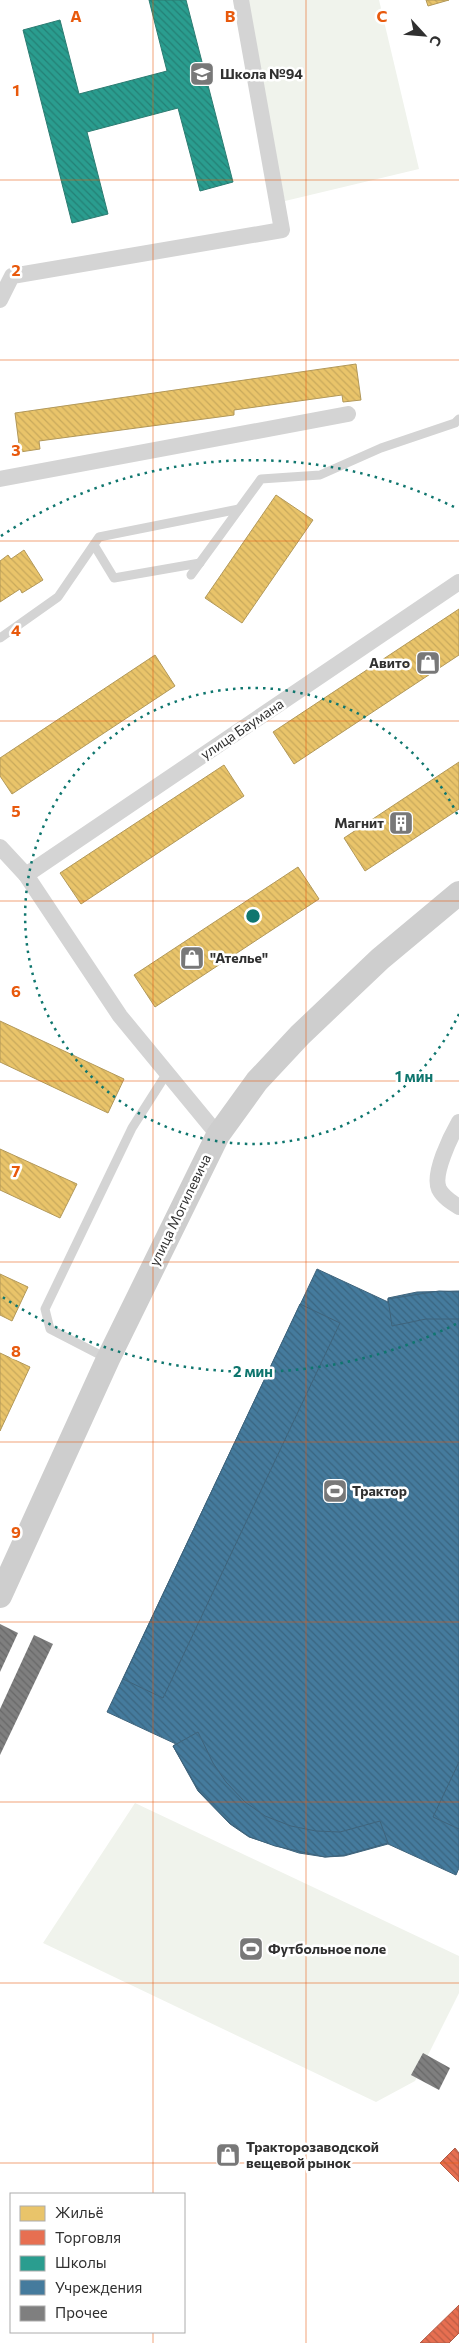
<svg xmlns="http://www.w3.org/2000/svg" width="459" height="2343" font-family="Commissioner,sans-serif">
	<style>
		.pitch { fill: #f0f3ec }
		.homes { fill: url(#homes-back-hatch); stroke: #b29859 }
		.shops { fill: url(#shops-back-hatch); stroke: #b05c47 }
		.schools { fill: url(#schools-back-hatch); stroke: #2c7c72 }
		.public { fill: url(#public-back-hatch); stroke: #3f647c }
		.building { fill: url(#building-back-hatch) }
		.lines { fill: none; stroke-linecap: round; stroke-linejoin: round }
		.lane { stroke: #d4d4d4; stroke-width: 9 }
		.street { stroke: #d4d4d4; stroke-width: 16 }
		.secondary { stroke: #cecece; stroke-width: 24 }
		.grid { fill: none; stroke: #e8590c; stroke-width: 1; stroke-opacity: 0.55 }
		.ring { fill: none; stroke: #0f766e; stroke-width: 2.5; stroke-dasharray: 2.5 5 }
		.labels { text-anchor: middle; stroke-width: 5; stroke-linejoin: round; paint-order: stroke }
		.poi-label { font-size: 14px; font-weight: bold; fill: #303030; stroke: #fff; text-anchor: start }
		.street-label { font-size: 14px; fill: #303030; stroke: #fff }
		.grid-label { font-size: 16px; text-anchor: middle; font-weight: bold; fill: #e8590c; stroke: #fff; stroke-width: 5; stroke-linejoin: round; paint-order: stroke }
		.centre { fill: #0f766e; stroke: #fff; stroke-width: 2.5 }
		.ring-label { font-size: 15px; text-anchor: middle; font-weight: bold; fill: #0f766e; stroke: #fff; stroke-width: 5; stroke-linejoin: round; paint-order: stroke }
	</style>
	<defs>
		<pattern id="homes-back-hatch" width="6" height="6" patternUnits="userSpaceOnUse" patternTransform="scale(1.25)"><rect width="6" height="6" fill="#e9c46a"/><path d="M-1 5l2 2M0 0l6 6M5-1l2 2" fill="none" stroke="#c8a95c"/></pattern>
		<pattern id="shops-back-hatch" width="6" height="6" patternUnits="userSpaceOnUse" patternTransform="scale(1.25)"><rect width="6" height="6" fill="#e76f51"/><path d="M-1 5l2 2M0 0l6 6M5-1l2 2" fill="none" stroke="#bc5c44"/></pattern>
		<pattern id="schools-back-hatch" width="6" height="6" patternUnits="userSpaceOnUse" patternTransform="scale(1.25)"><rect width="6" height="6" fill="#2a9d8f"/><path d="M-1 5l2 2M0 0l6 6M5-1l2 2" fill="none" stroke="#248075"/></pattern>
		<pattern id="public-back-hatch" width="6" height="6" patternUnits="userSpaceOnUse" patternTransform="scale(1.25)"><rect width="6" height="6" fill="#457b9d"/><path d="M-1 5l2 2M0 0l6 6M5-1l2 2" fill="none" stroke="#3a6580"/></pattern>
		<pattern id="building-back-hatch" width="6" height="6" patternUnits="userSpaceOnUse" patternTransform="scale(1.25)"><rect width="6" height="6" fill="#7f7f7f"/><path d="M-1 5l2 2M0 0l6 6M5-1l2 2" fill="none" stroke="#686868"/></pattern>
	</defs>
	<rect width="100%" height="100%" fill="#fff"/>
	<!-- pitch -->
	<g class="pitch">
		<path d="M237 0H379L419 169 285 201Z"/>
		<path d="M135 1803 459 1956V1993L415 2081 376 2102 43 1943Z"/>
	</g>
	<!-- homes -->
	<g class="homes">
		<path d="M426 0H449L428 6Z"/>
		<path d="M356 364 361 400 343 402 342 395 234 410V415L39 441 40 449 20 452 15 413Z"/>
		<path d="M276 495 313 520 242 623 205 598Z"/>
		<path d="M24 550 43 580 22 593 20 589 0 602V561L8 555 11 559Z"/>
		<path d="M459 609V655L294 764 273 732Z"/>
		<path d="M155 655 175 686 12 794 0 776V758Z"/>
		<path d="M459 762V809L365 871 344 838Z"/>
		<path d="M224 765 244 796 81 904 60 873Z"/>
		<path d="M298 867 319 899 155 1007 134 975Z"/>
		<path d="M0 1021 124 1079 108 1113 0 1062Z"/>
		<path d="M0 1149 77 1184 60 1218 0 1190Z"/>
		<path d="M0 1274 28 1287 12 1321 0 1315Z"/>
		<path d="M0 1353 30 1367 0 1431Z"/>
	</g>
	<!-- shops -->
	<g class="shops">
		<path d="M455 2148 459 2153V2182L440 2163Z"/>
		<path d="M459 2305V2333L449 2343H420Z"/>
	</g>
	<!-- schools -->
	<path class="schools" d="M149 0H186L233 182 200 191 178 108 87 132 108 214 72 223 23 30 60 20 79 94 167 71Z"/>
	<!-- public -->
	<g class="public">
		<path d="M317 1269 388 1302V1298L417 1292 459 1291V1868L456 1875 388 1844 344 1856 325 1857 299 1853 249 1837 230 1824 198 1791 173 1746 176 1744 107 1712Z"/>
		<path d="M439 1291 459 1292V1319H426L392 1326 388 1299Z"/>
		<path d="M300 1304 340 1323 163 1698 123 1679Z"/>
		<path d="M198 1732 213 1763 226 1782 245 1802 265 1816 291 1826 316 1831 340 1832 380 1821 388 1843 345 1855 325 1857 275 1846 250 1837 231 1824 199 1791 173 1746Z"/>
		<path d="M459 1762V1829L433 1817Z"/>
	</g>
	<!-- building -->
	<g class="building">
		<path d="M0 1624 18 1633 0 1672Z"/>
		<path d="M34 1635 53 1644 0 1755V1709Z"/>
		<path d="M423 2053 450 2068 439 2090 411 2075Z"/>
	</g>
	<g class="lines">
		<!-- lane -->
		<g class="lane">
			<path d="M94 545 114 578 200 563"/>
			<path d="M191 575 261 479 320 475 381 448 455 423 459 419"/>
			<path d="M0 638 58 597 99 537 239 509"/>
			<path d="M108 1359 50 1329 45 1309 132 1128 167 1073"/>
		</g>
		<!-- street -->
		<g class="street">
			<path d="M0 300 12 276 282 230 241 0"/>
			<path d="M0 479 348 414"/>
			<path d="M0 847 26 875 120 1016 218 1135"/>
			<path d="M26 875 459 582"/>
			<path d="M459 1122C451 1136 432 1174 439 1189 443 1197 451 1202 459 1207"/>
		</g>
		<!-- secondary -->
		<path class="secondary" d="M0 1596 108 1359 218 1135 257 1081 300 1035 380 959 459 893"/>
	</g>
	<!-- grid -->
	<path class="grid" d="M153 0V2194M306 0V2343M0 180H459M0 360H459M0 541H459M0 721H459M0 901H459M0 1081H459M0 1262H459M0 1442H459M0 1622H459M0 1802H459M0 1983H459M0 2163H459M153 2332V2343"/>
	<!-- distance rings -->
	<g class="ring">
		<path d="M459 1014A228 228 0 1 1 459 818"/>
		<path d="M456 1324A456 456 0 0 1 1 1296M1 536A456 456 0 0 1 456 508"/>
	</g>
	<!-- icons -->
	<defs>
		<symbol id="school-square" viewBox="-11 -11 22 22"><rect x="-9" y="-9" width="18" height="18" rx="4" fill="#787878" stroke="#fff"/><path d="M0-5L7-2L0 1L-7-2ZM-4 1L0 2.5L4 1V4Q0 6-4 4Z" fill="#fff"/></symbol>
		<symbol id="shop-square" viewBox="-11 -11 22 22"><rect x="-9" y="-9" width="18" height="18" rx="4" fill="#787878" stroke="#fff"/><path d="M-5-2.5h2.3a2.7 3.5 0 0 1 5.4 0H5L5.5 6h-11ZM-1.5-2.5h3a1.5 2.3 0 0 0-3 0Z" fill="#fff"/></symbol>
		<symbol id="building-square" viewBox="-11 -11 22 22"><rect x="-9" y="-9" width="18" height="18" rx="4" fill="#787878" stroke="#fff"/><path d="M-4-6H4V6H1V3H-1V6H-4ZM-2.5-4.3h1.7v1.8h-1.7ZM.8-4.3h1.7v1.8H.8ZM-2.5-1h1.7V.8h-1.7ZM.8-1h1.7V.8H.8Z" fill="#fff"/></symbol>
		<symbol id="stadium-square" viewBox="-11 -11 22 22"><rect x="-9" y="-9" width="18" height="18" rx="4" fill="#787878" stroke="#fff"/><path d="M0-5a6.5 5 0 1 0 0 10a6.5 5 0 1 0 0-10ZM-3.5-1.8h7v3.6h-7Z" fill="#fff"/></symbol>
	</defs>
	<g fill-rule="evenodd">
		<use href="#school-square" x="188" y="60" width="28" height="28"/>
		<use href="#shop-square" x="414" y="649" width="28" height="28"/>
		<use href="#building-square" x="387" y="809" width="28" height="28"/>
		<use href="#shop-square" x="178" y="944" width="28" height="28"/>
		<use href="#stadium-square" x="321" y="1477" width="28" height="28"/>
		<use href="#stadium-square" x="237" y="1935" width="28" height="28"/>
		<use href="#shop-square" x="214" y="2141" width="28" height="28"/>
	</g>
	<g class="labels">
		<!-- poi labels -->
		<g class="poi-label">
			<text x="220" y="79">Школа №94</text>
			<text x="410" y="668" text-anchor="end">Авито</text>
			<text x="384" y="828" text-anchor="end">Магнит</text>
			<text x="210" y="963">"Ателье"</text>
			<text x="352" y="1496">Трактор</text>
			<text x="268" y="1954">Футбольное поле</text>
			<text x="246" y="2152">Тракторозаводской<tspan x="246" dy="16">вещевой рынок</tspan></text>
		</g>
		<!-- street labels -->
		<g class="street-label">
			<text transform="translate(242 729) rotate(-34)" y="5">улица Баумана</text>
			<text transform="translate(180 1210) rotate(-64)" y="5">улица Могилевича</text>
		</g>
	</g>
	<g class="grid-label">
		<text x="76" y="22">A</text>
		<text x="230" y="22">B</text>
		<text x="382" y="22">C</text>
		<text x="16" y="96">1</text>
		<text x="16" y="276">2</text>
		<text x="16" y="456">3</text>
		<text x="16" y="636">4</text>
		<text x="16" y="817">5</text>
		<text x="16" y="997">6</text>
		<text x="16" y="1177">7</text>
		<text x="16" y="1357">8</text>
		<text x="16" y="1538">9</text>
	</g>
	<circle cx="253" cy="916" r="8" class="centre"/>
	<g class="ring-label">
		<text x="414" y="1082">1 мин</text>
		<text x="253" y="1377">2 мин</text>
	</g>
	<!-- legend -->
	<rect x="10" y="2193" width="175" height="140" fill="#ffffff" stroke="#acacac"/>
	<rect x="20" y="2206" width="25" height="15" fill="#e9c46a" stroke="#acacac"/>
	<text x="55" y="2218" font-size="15" fill="#303030">Жильё</text>
	<rect x="20" y="2230" width="25" height="15" fill="#e76f51" stroke="#acacac"/>
	<text x="55" y="2243" font-size="15" fill="#303030">Торговля</text>
	<rect x="20" y="2256" width="25" height="15" fill="#2a9d8f" stroke="#acacac"/>
	<text x="55" y="2268" font-size="15" fill="#303030">Школы</text>
	<rect x="20" y="2280" width="25" height="15" fill="#457b9d" stroke="#acacac"/>
	<text x="55" y="2293" font-size="15" fill="#303030">Учреждения</text>
	<rect x="20" y="2306" width="25" height="15" fill="#7f7f7f" stroke="#acacac"/>
	<text x="55" y="2318" font-size="15" fill="#303030">Прочее</text>
	<!-- north arrow -->
	<g transform="translate(424 35) rotate(116)" stroke="#ffffff" stroke-width="4" paint-order="stroke">
	<path d="M0-4L9 19L0 12L-9 19Z" fill="#303030"/>
	<text y="-8" font-size="14" font-weight="bold" text-anchor="middle" fill="#303030">С</text>
	</g>
</svg>
